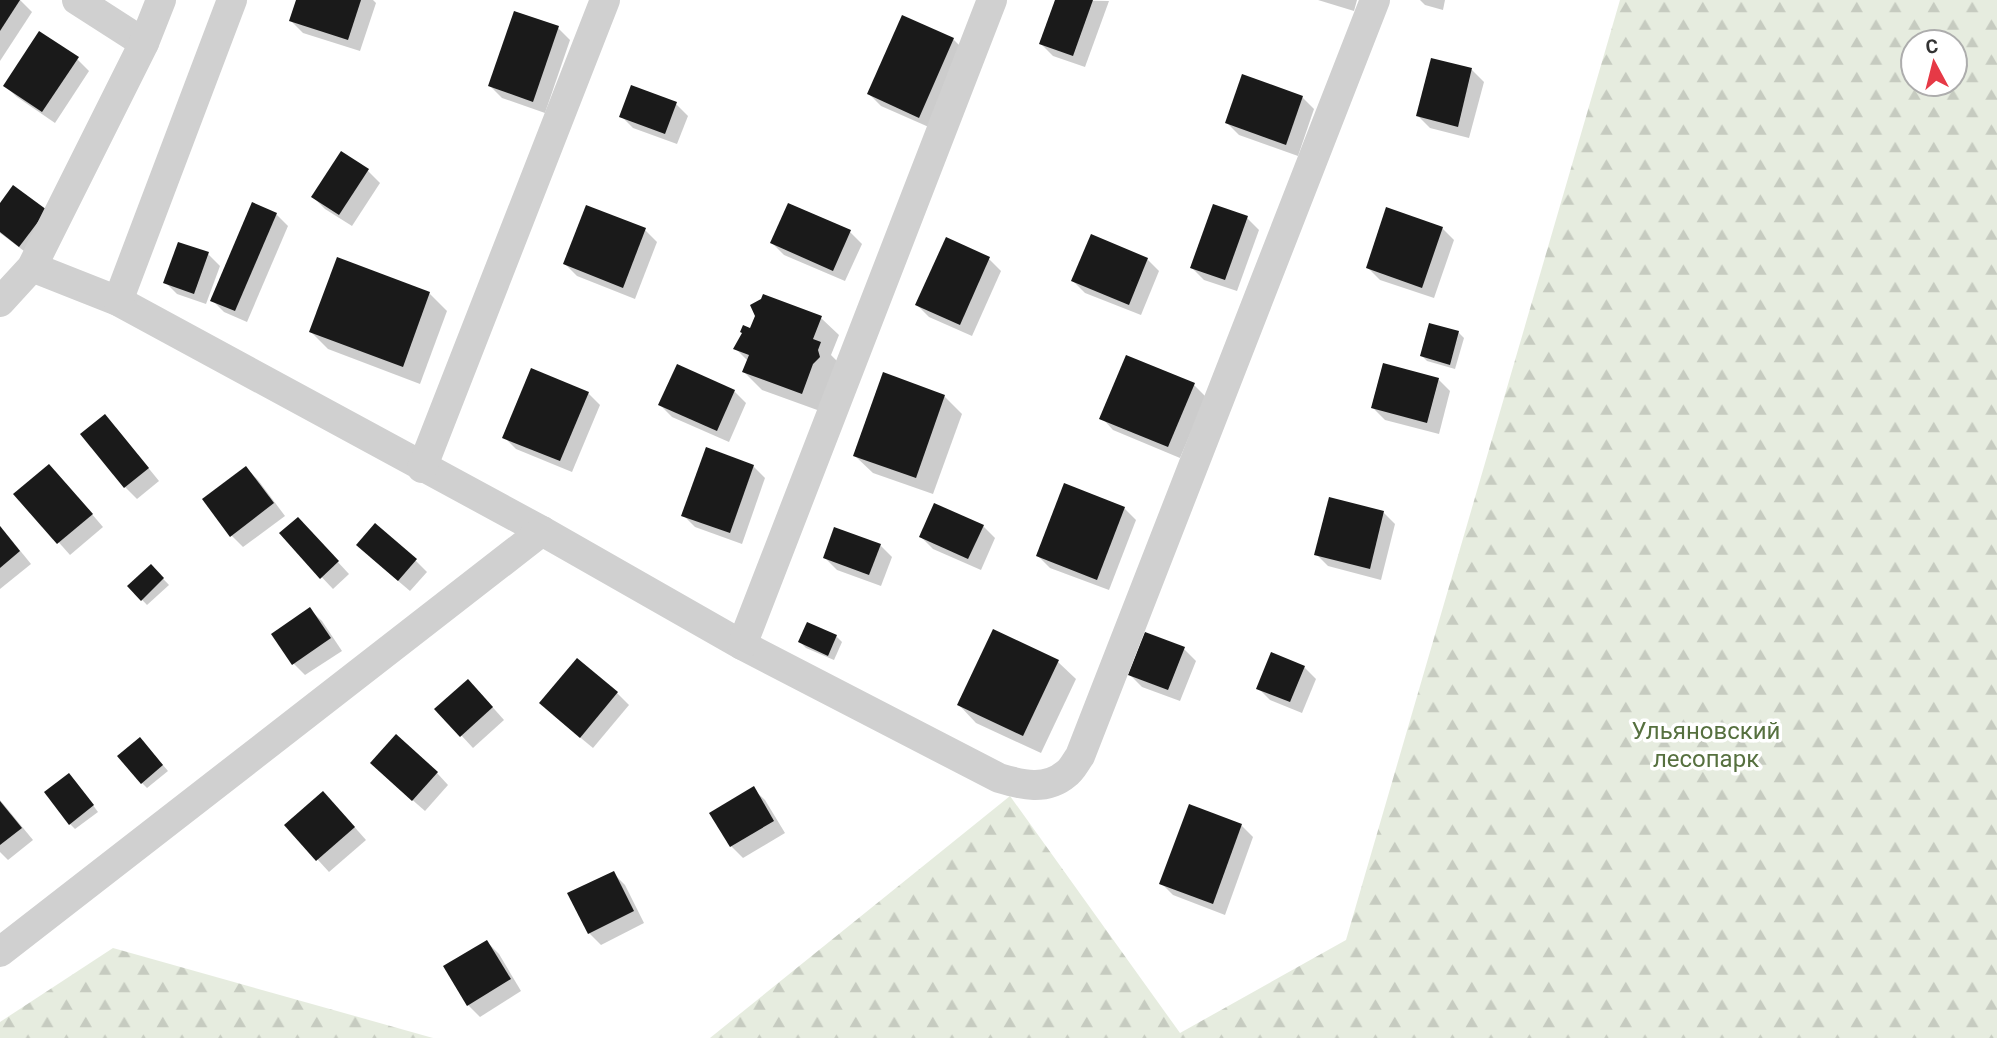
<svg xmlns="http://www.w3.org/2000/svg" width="1997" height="1038" font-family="Roboto,sans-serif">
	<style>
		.forest { fill: url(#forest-firs); fill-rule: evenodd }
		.shadow { fill: #0003 }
		.building { fill: #1a1a1a }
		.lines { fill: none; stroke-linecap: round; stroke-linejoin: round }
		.minor { stroke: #d0d0d0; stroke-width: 30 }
		.labels { text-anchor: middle; stroke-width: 7; stroke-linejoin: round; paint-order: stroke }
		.park-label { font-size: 24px; fill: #56703f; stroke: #fff }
	</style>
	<defs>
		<pattern id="forest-firs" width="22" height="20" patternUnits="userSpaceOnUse" patternTransform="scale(1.75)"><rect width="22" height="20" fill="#e6ecdf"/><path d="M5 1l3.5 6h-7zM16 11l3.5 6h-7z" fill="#c6cbc0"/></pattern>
	</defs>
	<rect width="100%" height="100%" fill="#fff"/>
	<!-- forest -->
	<g class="forest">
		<path d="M1620 0H1997V1038H710L1010 796 1180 1033 1346 940ZM1913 42H1955V84H1913Z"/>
		<path d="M113 948 433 1038H0V1022Z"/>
	</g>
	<!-- shadow -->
	<g class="shadow">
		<path d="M0 0H20L32 12 0 61Z"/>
		<path d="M298 0H373L376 3 360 51 303 33 291 21Z"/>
		<path d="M1057 0 1109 1 1085 67 1053 56 1041 44Z"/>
		<path d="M1318 0H1357L1354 11Z"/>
		<path d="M1420 0H1445L1443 10 1425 5Z"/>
		<path d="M558 28 570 40 545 113 502 98 490 86Z"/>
		<path d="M953 39 965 51 931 128 881 106 869 94Z"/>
		<path d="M77 59 89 71 55 123 17 97 5 86Z"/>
		<path d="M1432 60 1472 70 1484 82 1469 138 1430 128 1418 116Z"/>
		<path d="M1302 97 1314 109 1298 156 1239 135 1227 123Z"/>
		<path d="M676 104 688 116 677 144 633 128 621 116Z"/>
		<path d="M342 153 368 171 380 183 352 226 325 209 313 197Z"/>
		<path d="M0 206 46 211 32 257 0 233Z"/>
		<path d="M276 214 288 226 247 322 224 312 212 300Z"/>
		<path d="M1247 218 1259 230 1237 291 1204 280 1192 268Z"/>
		<path d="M1442 228 1454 240 1434 298 1380 280 1368 268Z"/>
		<path d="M645 230 657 242 635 299 577 276 565 264Z"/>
		<path d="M850 232 862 244 845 281 784 255 772 243Z"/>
		<path d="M947 239 989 259 1001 271 972 336 929 317 917 305Z"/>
		<path d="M208 254 220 266 206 304 177 294 165 282Z"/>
		<path d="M1147 259 1159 271 1141 315 1085 293 1073 281Z"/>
		<path d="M429 293 447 311 420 384 328 349 311 332Z"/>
		<path d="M821 318 839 335 831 355 838 362 820 411 762 390 744 372 748 361 736 349 751 330Z"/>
		<path d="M1458 332 1464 338 1455 369 1427 361 1422 356Z"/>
		<path d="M1438 379 1450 391 1439 434 1385 420 1373 408Z"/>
		<path d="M1194 385 1206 397 1180 458 1113 430 1102 418Z"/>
		<path d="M734 391 746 403 729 442 672 417 660 405Z"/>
		<path d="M588 393 600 405 572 472 516 449 504 437Z"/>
		<path d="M944 396 962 414 933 494 873 473 855 456Z"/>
		<path d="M116 428 159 481 137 499 125 487Z"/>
		<path d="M753 466 765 478 742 544 695 527 683 515Z"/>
		<path d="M246 468 258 480 285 516 243 547 231 535Z"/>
		<path d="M61 478 103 527 70 555 16 494Z"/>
		<path d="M1124 508 1136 520 1109 590 1050 568 1038 556Z"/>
		<path d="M1383 512 1395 524 1381 580 1328 566 1316 554Z"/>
		<path d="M0 526 31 564 0 589Z"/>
		<path d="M983 526 995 538 981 570 933 549 921 537Z"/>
		<path d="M309 531 349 574 333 589 281 534Z"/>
		<path d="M880 545 892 557 881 586 837 570 825 558Z"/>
		<path d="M370 557 415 560 427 572 410 591Z"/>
		<path d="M151 566 169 585 147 605 129 586Z"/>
		<path d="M310 610 322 621 342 651 305 675 293 663Z"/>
		<path d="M994 631 1058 662 1076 679 1041 753 976 723 959 705Z"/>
		<path d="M836 636 842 642 834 660 806 648 800 642Z"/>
		<path d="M1184 649 1196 661 1180 701 1142 687 1130 675Z"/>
		<path d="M1304 667 1316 679 1302 713 1270 700 1258 688Z"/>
		<path d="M480 693 504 720 473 748 437 709Z"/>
		<path d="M617 693 629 705 593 748 553 715Z"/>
		<path d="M145 744 168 771 147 788 142 783Z"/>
		<path d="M437 773 448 785 425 811 384 775Z"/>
		<path d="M75 781 98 812 75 829 70 824Z"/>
		<path d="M753 789 765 800 785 833 743 858 731 846Z"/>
		<path d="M0 800 33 840 8 860 0 852Z"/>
		<path d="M335 805 366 840 329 872 287 826Z"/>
		<path d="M1241 825 1253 837 1225 915 1173 895 1161 883Z"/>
		<path d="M613 873 625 885 644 923 601 945 589 933Z"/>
		<path d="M487 942 499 954 521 991 480 1017 468 1005Z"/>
	</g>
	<!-- building -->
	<g class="building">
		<path d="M0 0H20L0 31Z"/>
		<path d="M296 0H361L348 40 289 21Z"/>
		<path d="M1055 0H1093L1073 56 1039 44Z"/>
		<path d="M514 11 559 26 533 102 488 86Z"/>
		<path d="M902 15 954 38 919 118 867 94Z"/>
		<path d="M39 31 79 57 42 112 3 86Z"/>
		<path d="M1431 58 1472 68 1458 127 1416 116Z"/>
		<path d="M1242 74 1303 96 1286 145 1225 123Z"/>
		<path d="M631 85 677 102 665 134 619 117Z"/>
		<path d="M341 151 369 169 339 215 311 197Z"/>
		<path d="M13 185 47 210 19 247 0 232V203Z"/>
		<path d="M252 202 277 213 235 311 210 301Z"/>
		<path d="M788 203 851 230 833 271 770 243Z"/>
		<path d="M1213 204 1248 216 1225 280 1190 268Z"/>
		<path d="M586 205 646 228 623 288 563 264Z"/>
		<path d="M1386 207 1443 227 1422 288 1366 268Z"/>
		<path d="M1091 234 1148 258 1129 305 1071 281Z"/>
		<path d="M946 237 990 257 960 325 915 305Z"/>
		<path d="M178 242 209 252 194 294 163 283Z"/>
		<path d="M337 257 430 292 403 367 309 332Z"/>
		<path d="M763 294 822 316 813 339 821 342 818 350 820 357 813 364 802 394 742 372 749 355 733 349 742 333 740 332 743 325 750 328 755 316 750 305 761 299Z"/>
		<path d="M1429 323 1459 331 1450 365 1420 356Z"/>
		<path d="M1126 355 1195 383 1168 447 1099 419Z"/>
		<path d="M1383 363 1439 378 1427 423 1371 408Z"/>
		<path d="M677 364 735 390 717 431 658 405Z"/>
		<path d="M531 368 589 392 560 461 502 438Z"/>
		<path d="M883 372 945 395 916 478 853 456Z"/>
		<path d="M105 414 149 468 124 488 80 434Z"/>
		<path d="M706 447 754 465 730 533 681 516Z"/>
		<path d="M49 464 93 514 57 544 13 494Z"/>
		<path d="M246 466 274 503 230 537 202 499Z"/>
		<path d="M1064 483 1125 507 1097 580 1036 556Z"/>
		<path d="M1329 497 1384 511 1370 569 1314 555Z"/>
		<path d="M934 503 984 525 968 559 919 537Z"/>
		<path d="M298 517 339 561 320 579 279 533Z"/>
		<path d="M375 523 417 559 398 581 356 545Z"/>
		<path d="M0 526 20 551 0 568Z"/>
		<path d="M834 527 881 544 869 575 823 558Z"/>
		<path d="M151 564 164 578 141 601 127 586Z"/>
		<path d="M310 607 331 638 292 665 271 634Z"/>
		<path d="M807 622 837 635 828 656 798 642Z"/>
		<path d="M993 629 1059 660 1023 736 957 705Z"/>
		<path d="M1145 632 1185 647 1168 690 1128 675Z"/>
		<path d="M1271 652 1305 666 1290 702 1256 689Z"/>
		<path d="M577 658 618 692 580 738 539 703Z"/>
		<path d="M468 679 493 707 460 737 434 709Z"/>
		<path d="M396 734 438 772 412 801 370 763Z"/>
		<path d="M140 737 163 765 141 784 117 756Z"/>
		<path d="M69 773 94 805 69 825 44 792Z"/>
		<path d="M754 786 774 821 730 847 709 813Z"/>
		<path d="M323 791 355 827 316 861 284 825Z"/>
		<path d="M0 801 22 828 0 845Z"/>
		<path d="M1189 804 1242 824 1213 904 1159 884Z"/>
		<path d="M614 871 634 911 588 934 567 893Z"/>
		<path d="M487 940 511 979 467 1006 443 966Z"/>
	</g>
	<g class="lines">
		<!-- minor -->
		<g class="minor">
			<path d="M77 0 144 43"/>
			<path d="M32 267 118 301 542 531 742 645 999 778C1022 785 1046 791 1066 774 1072 770 1076 761 1080 756L1375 0"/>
			<path d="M118 301 232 0"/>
			<path d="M0 302 32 267 144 43 161 0"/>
			<path d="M422 468 605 0"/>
			<path d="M742 645 992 0"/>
			<path d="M0 952 542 531"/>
		</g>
	</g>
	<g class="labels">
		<!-- park labels -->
		<g class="park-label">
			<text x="1706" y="739">Ульяновский<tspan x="1706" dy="28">лесопарк</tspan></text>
		</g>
	</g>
	<!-- north arrow -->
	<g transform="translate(1934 63) rotate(353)"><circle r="33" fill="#ffffff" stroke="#adadad" stroke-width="2"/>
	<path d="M0-5L12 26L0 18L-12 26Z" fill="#e63946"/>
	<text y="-10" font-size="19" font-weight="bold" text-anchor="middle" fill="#333333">С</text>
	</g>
</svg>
